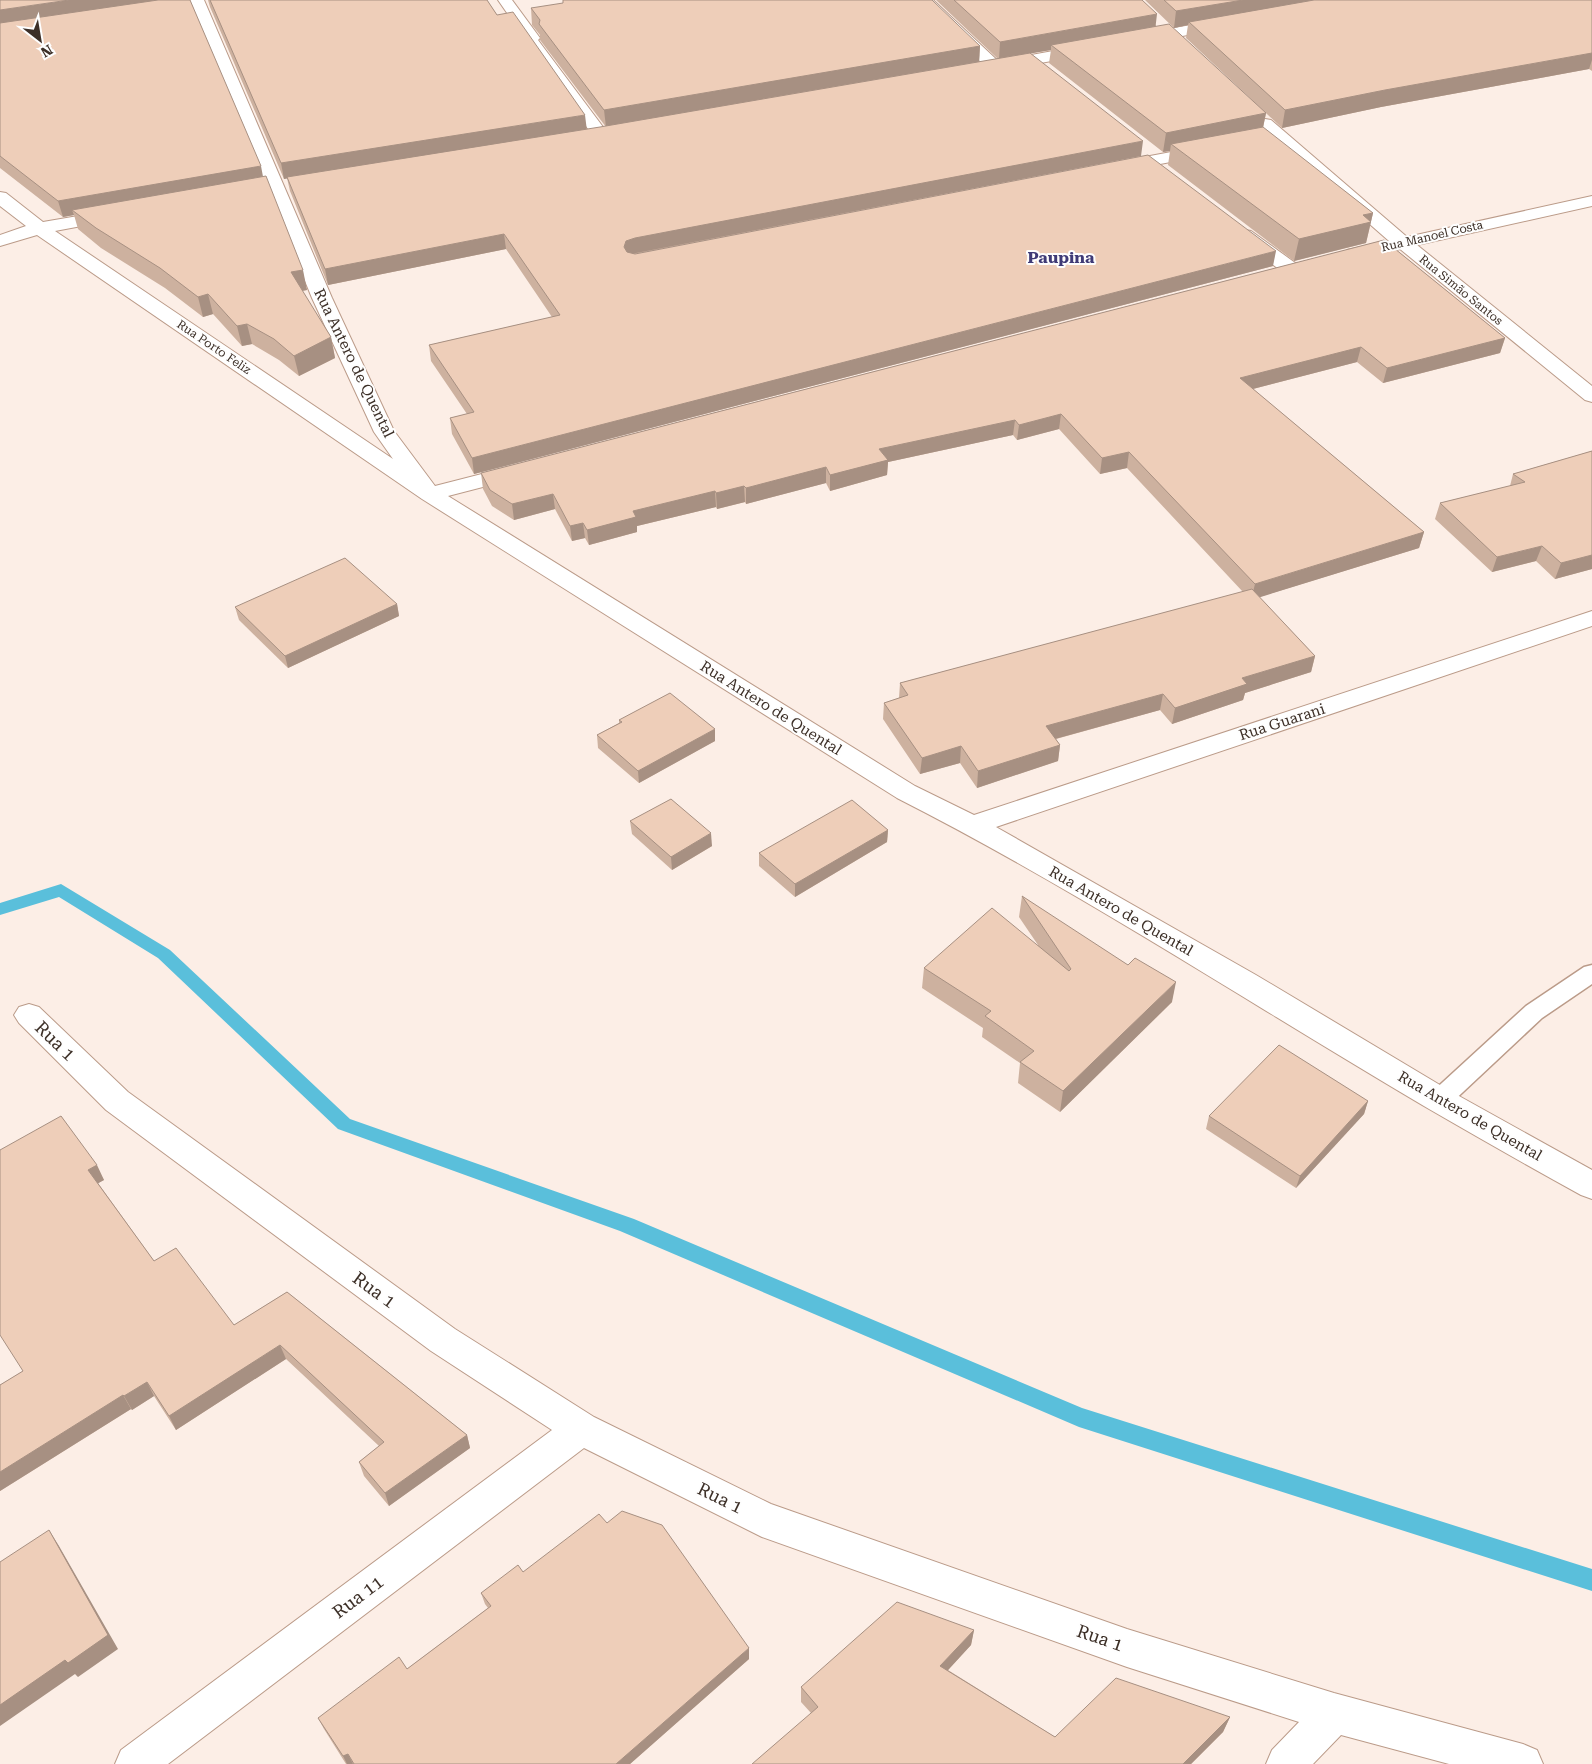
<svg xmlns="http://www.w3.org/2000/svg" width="1592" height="1764" font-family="'Roboto Serif',serif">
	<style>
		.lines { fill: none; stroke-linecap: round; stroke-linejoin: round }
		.stream { fill: #5abfdb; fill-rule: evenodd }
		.service-casing { stroke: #bb9b89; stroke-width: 3 }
		.minor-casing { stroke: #bb9b89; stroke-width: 2 }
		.service { fill: #fff; fill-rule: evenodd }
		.minor { fill: #fff; fill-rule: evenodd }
		.wall { fill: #cdb19f }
		.shaded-wall { fill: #a79082 }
		.building { fill: #eeceb9; stroke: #a79082 }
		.labels { text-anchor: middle; stroke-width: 4; stroke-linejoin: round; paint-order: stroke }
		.far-street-label { font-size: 12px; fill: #3c2f27; stroke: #fefefe }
		.street-label { font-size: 15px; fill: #3c2f27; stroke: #fefefe }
		.far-district-label { font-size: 16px; font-weight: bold; fill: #3f3a76; stroke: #fefefe }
		.near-street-label { font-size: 18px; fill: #3c2f27; stroke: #fefefe }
	</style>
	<rect width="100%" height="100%" fill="#fceee6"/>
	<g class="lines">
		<!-- stream -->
		<path class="stream" d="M61 884 170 950 350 1119 634 1219 1082 1408 1592 1569V1591L1079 1427 620 1231 338 1129 158 958 59 897 0 915V903Z"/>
		<defs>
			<path id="service" d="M1592 965V984L1542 1018 1447 1107 1439 1109 1431 1107 1427 1100 1431 1093 1526 1006 1584 967Z"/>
			<g id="minor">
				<path d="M190 0H204L332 298 394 431 435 486 517 465 525 466 528 471 525 476 448 496 915 786 974 815 1592 611V626L996 827 1256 975 1450 1091 1592 1170V1199L1581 1195C1530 1167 1479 1138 1429 1109 1252 1005 1080 891 897 798L422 499 37 235 0 246V235L26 226 0 206V192L6 193 43 222 113 210 119 211 122 215 119 219 55 231 393 459 374 432 312 298Z"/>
				<path d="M498 0H512L540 38 538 40 609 135 607 139H595Z"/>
				<path d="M917 0H933L998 61 1086 45 1091 47 1094 50 1091 53 1086 55 1001 70 988 69Z"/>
				<path d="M1224 19 1229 21 1232 24 1229 27 1141 44 1136 42 1133 39 1136 36 1141 34Z"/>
				<path d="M1265 119 1271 120 1407 237 1592 196V206L1417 245 1592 386V402L1585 400 1400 249 1354 260 1347 258 1345 254 1347 250 1389 241 1276 142 1118 172 1112 171 1109 167 1112 163 1118 162 1267 134 1257 124 1259 120Z"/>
				<path d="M1245 230 1251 231 1298 265 1300 269 1298 273 1291 275 1284 273 1239 239 1236 235 1239 231Z"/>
				<path d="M29 1004 39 1007 128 1092 455 1329 594 1417 771 1504 1127 1629 1334 1693 1523 1744 1537 1750 1543 1764H1449L1341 1735 1313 1764H1266L1272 1750 1299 1722 1127 1667 762 1537 584 1448 168 1764H115L121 1750 552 1430 431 1351 106 1110 19 1023 14 1015 19 1007Z"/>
			</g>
		</defs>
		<!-- service casing -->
		<use href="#service" class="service-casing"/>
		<!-- minor casing -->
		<use href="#minor" class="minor-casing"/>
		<!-- service -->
		<use href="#service" class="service"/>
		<!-- minor -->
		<use href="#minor" class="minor"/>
	</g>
	<!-- wall -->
	<g class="wall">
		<path d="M0 0 263 177 307 290 302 291 331 337 335 358 299 376 279 360 252 344 242 346 213 314 203 317 165 288 101 248 78 229 74 215 63 217 0 168Z"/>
		<path d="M208 0H487L497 15 587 130 606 127 540 40V35L532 25 531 8 980 46 979 62 998 59 936 0H1142L1156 26 1266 113 1263 128 1373 213 1366 243 1294 261 1168 165 1170 151 1163 152 1049 63 1051 50 1030 53 1141 156 635 254 1273 266 474 474 452 434 450 418 467 414 431 361 429 345 552 317 506 249 328 285 290 191 287 178 284 179 210 7Z"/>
		<path d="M1145 0H1592V71L1589 69 1381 107 1282 128 1186 38 1188 25 1174 28Z"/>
		<path d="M1384 240 1505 338 1500 353 1383 383 1357 362 1253 389 1424 532 1419 548 1259 597 1315 656 1311 672 1245 693 1243 700 1172 724 1160 710 1056 739 1060 745 1058 761 977 788 960 763 920 774 883 719 884 703 899 698 900 683 1243 592 1127 468 1100 474 1059 429 1017 440 1013 435 888 462 887 475 830 491 826 483 746 504 745 502 717 509 716 507 637 526V532L589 545 585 538 572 541 555 509 514 520 492 506 483 489 481 473Z"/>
		<path d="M1592 451V569L1555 579 1536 561 1492 572 1435 519 1440 503 1510 486 1513 474Z"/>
		<path d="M397 604 399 616 288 668 239 620 235 607Z"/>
		<path d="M619 720 715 741 639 783 598 748 597 735 619 723Z"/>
		<path d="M630 821 712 846 672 870 632 834Z"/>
		<path d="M888 830 887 842 795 897 759 866V853Z"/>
		<path d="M1022 896 1172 1002 1060 1112 1018 1083 1020 1063 982 1037 983 1028 922 988 924 968 1038 945 1019 917Z"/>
		<path d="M1368 1101 1364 1114 1296 1188 1206 1129 1209 1116Z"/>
		<path d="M61 1116 104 1180 98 1183 154 1261 234 1325 287 1292 467 1435 470 1448 389 1506 364 1476 359 1462 379 1446 286 1359 176 1430 154 1396 132 1410 131 1409 0 1491V1385L23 1371Z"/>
		<path d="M607 1523 749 1659 630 1764H346L324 1729 318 1718 407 1669 488 1608 485 1604 481 1593 523 1572Z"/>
		<path d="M974 1630 971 1645 948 1670 1055 1737 1230 1717 1223 1732 1191 1764 811 1713 801 1702V1687Z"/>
	</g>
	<!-- shaded-wall -->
	<g class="shaded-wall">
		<path d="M69 0H176L0 25V10Z"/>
		<path d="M1243 0H1334L1189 22 1188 25 1174 28 1176 11Z"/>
		<path d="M1157 14 1155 31 1051 45V50L999 59 1000 42Z"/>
		<path d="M980 46 979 63 606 127 604 110Z"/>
		<path d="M1592 53V60L1589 69 1381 107 1282 128 1285 110 1385 90Z"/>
		<path d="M1266 113 1262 132 1171 144 1170 151 1163 152 1166 133Z"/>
		<path d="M585 115 587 131 284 179 281 163Z"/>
		<path d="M1143 141 1141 156 636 253 627 256 624 247 626 241 635 238Z"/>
		<path d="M261 166 264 182 72 210 74 215 63 217 58 201Z"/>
		<path d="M1373 213 1366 243 1294 261 1299 239 1363 215Z"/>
		<path d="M504 234 506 249 328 285 325 269Z"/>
		<path d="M1276 251 1273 266 474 474 472 458Z"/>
		<path d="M303 270 307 290 295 292 291 272Z"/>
		<path d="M208 294 213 314 203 317 198 297Z"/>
		<path d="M247 324 252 344 242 346 237 326Z"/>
		<path d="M331 337 335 358 299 376 294 356Z"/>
		<path d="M1505 338 1500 353 1383 383 1387 368Z"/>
		<path d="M1361 347 1357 362 1237 393 1240 378Z"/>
		<path d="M1061 414 1059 429 1017 440 1019 425Z"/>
		<path d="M1015 420 1013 435 888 462 887 475 830 491V475L879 449Z"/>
		<path d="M1129 452 1127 468 1100 474 1102 458Z"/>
		<path d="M826 467V483L746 504V488Z"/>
		<path d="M744 486 745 502 717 509 716 493Z"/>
		<path d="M715 491 716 507 637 526V532L589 545 587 530 633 511Z"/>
		<path d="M553 494 555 509 514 520 512 504Z"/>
		<path d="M583 523 585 538 572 541 570 526Z"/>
		<path d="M1424 532 1419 548 1251 600 1255 584Z"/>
		<path d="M1542 546 1536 561 1492 572 1497 557Z"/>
		<path d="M1592 555V569L1555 579 1561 563Z"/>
		<path d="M397 604 399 616 288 668 285 656Z"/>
		<path d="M1315 656 1311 672 1245 693 1243 700 1172 724 1175 708 1242 678Z"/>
		<path d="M1163 694 1160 710 1044 742 1046 726Z"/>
		<path d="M715 729V741L639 783 638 771Z"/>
		<path d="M1060 745 1058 761 977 788 978 771Z"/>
		<path d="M961 746 960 763 920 774 922 758Z"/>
		<path d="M888 830 887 842 795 897V884Z"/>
		<path d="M711 833 712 846 672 870 671 857Z"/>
		<path d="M1176 982 1172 1002 1060 1112 1063 1091Z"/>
		<path d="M1368 1101 1364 1114 1296 1188 1300 1176Z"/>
		<path d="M97 1165 104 1180 95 1185 88 1170Z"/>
		<path d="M280 1345 286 1359 176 1430 169 1416Z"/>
		<path d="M147 1382 154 1396 132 1410 124 1396Z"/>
		<path d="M123 1395 131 1409 0 1491V1472Z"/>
		<path d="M467 1435 470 1448 389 1506 385 1493Z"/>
		<path d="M49 1530 59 1546 118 1649 78 1677 75 1674 0 1726V1705Z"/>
		<path d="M974 1630 971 1645 938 1681 940 1666Z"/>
		<path d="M749 1648V1659L630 1764H616Z"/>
		<path d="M1230 1717 1223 1732 1191 1764H1183Z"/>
		<path d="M348 1754 353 1764H347L343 1756Z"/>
	</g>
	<!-- building -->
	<g class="building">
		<path d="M0 0H69L0 10Z"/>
		<path d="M158 0H190L261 166 58 201 0 156V23Z"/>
		<path d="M210 0H487L497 15 513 12 585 115 281 163Z"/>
		<path d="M563 0H932L980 46 604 110 539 24 540 20 531 8 563 3Z"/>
		<path d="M954 0H1142L1157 14 1000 42Z"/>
		<path d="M1164 0H1243L1176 11Z"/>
		<path d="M1314 0H1592V53L1385 90 1285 110 1189 22Z"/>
		<path d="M1169 24 1266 113 1166 133 1051 45Z"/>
		<path d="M1030 53 1143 141 635 238 626 241 624 247 627 252 635 254 1148 155 1276 251 472 458 450 418 474 412 429 345 560 315 504 234 325 269 287 177 600 127Z"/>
		<path d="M1263 127 1373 213 1363 215 1371 222 1299 239 1171 144Z"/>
		<path d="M266 176 303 270 291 272 331 337 294 356 274 339 247 324 237 326 208 294 198 297 160 268 96 228 72 210Z"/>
		<path d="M1384 240 1505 338 1387 368 1361 347 1240 378 1424 532 1255 584 1129 452 1102 458 1061 414 1019 425 1015 420 879 449 888 460 830 475 826 467 746 488 744 486 716 493 715 491 633 511 636 517 587 530 583 523 570 526 553 494 512 504 490 490 481 473Z"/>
		<path d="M1592 451V555L1561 563 1542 546 1497 557 1440 503 1525 482 1513 474Z"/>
		<path d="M345 558 397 604 285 656 235 607Z"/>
		<path d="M1252 589 1315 656 1242 678 1247 684 1175 708 1163 694 1046 726 1060 745 978 771 961 746 922 758 884 703 908 695 900 683Z"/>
		<path d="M670 693 715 729 638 771 597 735 622 722 619 720Z"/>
		<path d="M671 799 711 833 671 857 630 821Z"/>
		<path d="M852 800 888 830 795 884 759 853Z"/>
		<path d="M1022 896 1128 965 1135 958 1176 982 1063 1091 1020 1062 1034 1051 985 1016 991 1011 924 968 992 908 1069 971 1071 969Z"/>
		<path d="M1279 1045 1368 1101 1300 1176 1209 1116Z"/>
		<path d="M61 1116 97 1165 88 1170 154 1261 176 1248 234 1325 287 1292 467 1435 385 1493 359 1462 384 1442 280 1345 169 1416 147 1382 124 1396 123 1395 0 1472V1385L23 1371 0 1335V1150Z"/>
		<path d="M622 1511 662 1525 749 1648 616 1764H354L348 1754 343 1756 318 1718 399 1657 407 1669 491 1606 481 1593 518 1565 523 1572 599 1514 607 1523Z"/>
		<path d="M49 1530 108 1635 68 1663 65 1660 0 1705V1562Z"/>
		<path d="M897 1602 974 1630 940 1666 1055 1737 1116 1678 1230 1717 1183 1764H752L818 1707 801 1687Z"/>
	</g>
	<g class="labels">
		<!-- far-street labels -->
		<g class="far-street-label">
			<text transform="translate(1432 236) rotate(-13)" y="4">Rua Manoel Costa</text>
			<text transform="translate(1461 290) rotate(39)" y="4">Rua Simão Santos</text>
			<text transform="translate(214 347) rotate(34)" y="4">Rua Porto Feliz</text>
		</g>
		<!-- street labels -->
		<g class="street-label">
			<text transform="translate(354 363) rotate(64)" y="5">Rua Antero de Quental</text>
			<text transform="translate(771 708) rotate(32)" y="5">Rua Antero de Quental</text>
			<text transform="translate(1282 722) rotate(-18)" y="5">Rua Guarani</text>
			<text transform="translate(1121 911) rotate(30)" y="5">Rua Antero de Quental</text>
			<text transform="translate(1470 1116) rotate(30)" y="5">Rua Antero de Quental</text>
		</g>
		<!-- far-district labels -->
		<g class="far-district-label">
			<text x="1061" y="263">Paupina</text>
		</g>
		<!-- near-street labels -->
		<g class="near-street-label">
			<text transform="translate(55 1041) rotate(44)" y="6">Rua 1</text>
			<text transform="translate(374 1290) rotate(36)" y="6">Rua 1</text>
			<text transform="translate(720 1498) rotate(26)" y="6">Rua 1</text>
			<text transform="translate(358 1597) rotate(-37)" y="6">Rua 11</text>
			<text transform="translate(1100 1638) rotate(19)" y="6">Rua 1</text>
		</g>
	</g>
	<!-- north arrow -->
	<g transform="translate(40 40) rotate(149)" stroke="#fefefe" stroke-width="4" paint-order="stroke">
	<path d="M0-4L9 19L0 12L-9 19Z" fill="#3c2f27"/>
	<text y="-8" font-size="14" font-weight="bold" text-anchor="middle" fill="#3c2f27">N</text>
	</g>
</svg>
